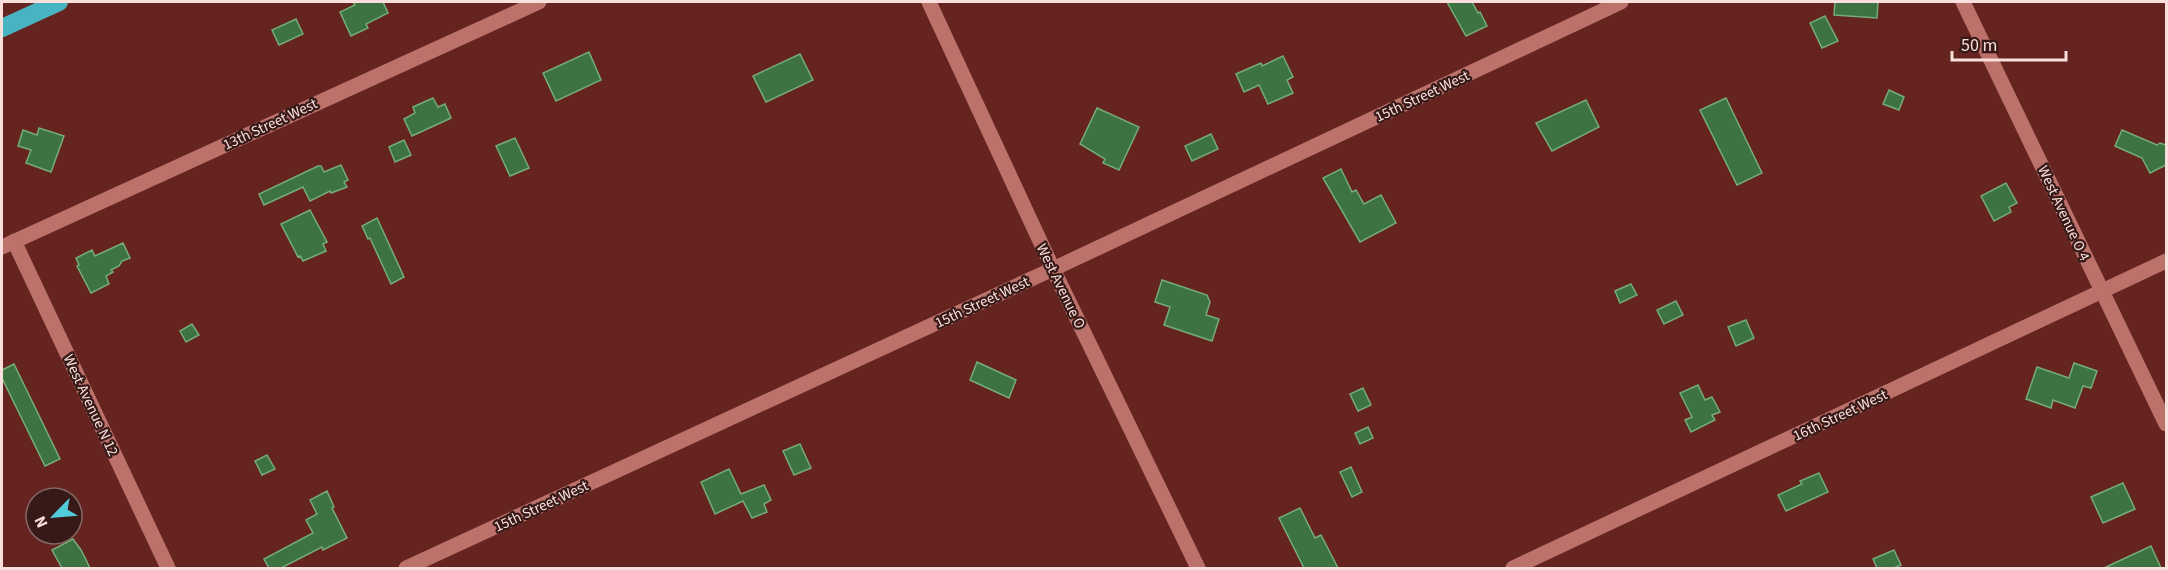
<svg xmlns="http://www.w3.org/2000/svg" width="2168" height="570" font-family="'Source Sans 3',sans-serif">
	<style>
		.building { fill: #3d7343; stroke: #75ad79; stroke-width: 1.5 }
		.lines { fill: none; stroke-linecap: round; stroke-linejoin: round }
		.minor { stroke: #bc716a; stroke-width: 15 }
		.highway { stroke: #49b4c1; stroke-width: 18 }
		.labels { text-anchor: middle; stroke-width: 4.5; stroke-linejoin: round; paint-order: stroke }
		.street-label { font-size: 15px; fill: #f9e0dc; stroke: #371917 }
	</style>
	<rect width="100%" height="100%" fill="#652420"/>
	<!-- building -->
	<g class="building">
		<path d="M353 2H383L388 13 366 24 368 28 351 36 340 12 355 5Z"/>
		<path d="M1447 2H1472L1478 13 1480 12 1487 26 1466 36Z"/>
		<path d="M1835 2H1878L1877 18 1834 15Z"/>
		<path d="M1825 16 1838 41 1822 48 1810 23Z"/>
		<path d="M296 19 303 34 279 45 272 30Z"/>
		<path d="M589 52 601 80 556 101 543 73Z"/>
		<path d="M800 54 813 80 766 102 753 76Z"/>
		<path d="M1283 56 1293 77 1287 80 1293 93 1268 104 1259 85 1244 92 1236 74 1261 63 1262 66Z"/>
		<path d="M1889 90 1904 97 1899 110 1883 104Z"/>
		<path d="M433 98 438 107 445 104 451 118 412 136 404 119 415 113 413 107Z"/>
		<path d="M1726 98 1762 173 1737 185 1700 110Z"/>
		<path d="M1586 100 1599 127 1552 151 1536 123Z"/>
		<path d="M1097 108 1139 127 1119 170 1103 163 1105 159 1080 144Z"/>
		<path d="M39 128 64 136 51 172 26 163 31 150 18 146 23 130 37 135Z"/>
		<path d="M2122 130 2157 145 2160 143 2166 145V165L2150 173 2142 158 2115 146Z"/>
		<path d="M1211 134 1218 149 1192 161 1185 146Z"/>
		<path d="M515 138 529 168 510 176 496 146Z"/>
		<path d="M404 140 411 155 395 162 389 147Z"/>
		<path d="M341 165 348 180 344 182 347 187 331 193 330 191 310 201 303 187 264 205 259 194 318 166H321L324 172Z"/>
		<path d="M1341 169 1352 192 1356 190 1364 204 1381 195 1396 223 1360 242 1323 178Z"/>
		<path d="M2006 183 2017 203 2009 207 2011 212 1994 221 1981 196Z"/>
		<path d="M310 210 327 242 323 244 326 251 303 261 300 256 298 257 281 224Z"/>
		<path d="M377 218 404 277 391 284 370 238 368 239 362 226Z"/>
		<path d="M123 243 130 258 122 261 119 266 111 270 113 272 106 276 109 284 91 293 77 266 79 265 76 258 92 250 95 256Z"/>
		<path d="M1162 280 1207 295 1210 302 1206 315 1219 319 1212 341 1164 325 1170 307 1155 302Z"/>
		<path d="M1631 284 1637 295 1620 303 1615 291Z"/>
		<path d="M1676 301 1683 315 1664 324 1657 310Z"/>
		<path d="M1746 320 1754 338 1736 346 1728 327Z"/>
		<path d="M192 324 199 335 186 342 180 331Z"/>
		<path d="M977 362 1016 380 1009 398 970 380Z"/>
		<path d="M2074 363 2097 371 2091 388 2083 386 2075 408 2053 400 2051 408 2026 399 2037 367 2069 378Z"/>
		<path d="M14 364 60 459 45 466 2 378V370Z"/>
		<path d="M1698 385 1705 400 1712 397 1720 412 1712 415 1715 420 1691 432 1685 420 1692 417 1680 393Z"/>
		<path d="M1363 388 1371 405 1358 411 1350 394Z"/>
		<path d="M1368 427 1373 438 1360 444 1355 433Z"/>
		<path d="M800 444 811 468 794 475 783 451Z"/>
		<path d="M267 455 275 469 262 475 255 461Z"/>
		<path d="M1351 467 1362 492 1352 497 1340 472Z"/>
		<path d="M729 469 741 494 764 485 771 500 764 504 767 512 752 518 743 501 715 514 701 482Z"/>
		<path d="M1819 473 1828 492 1786 511 1778 495 1802 484 1800 481Z"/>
		<path d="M2123 483 2135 509 2103 523 2091 497Z"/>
		<path d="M327 491 334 507 332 508 347 538 323 550 322 547 281 568H269L264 559 313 533 306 520 317 514 310 500Z"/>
		<path d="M1300 508 1315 538 1321 535 1338 568H1304L1279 518Z"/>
		<path d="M73 539 81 550 90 568H62L52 550Z"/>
		<path d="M2151 546 2161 568H2104Z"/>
		<path d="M1894 550 1901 565 1894 568H1877L1873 559Z"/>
	</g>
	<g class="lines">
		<!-- minor -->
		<g class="minor">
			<path d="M929 2 1053 269 1198 568"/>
			<path d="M1963 2 2166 424"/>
			<path d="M14 241 168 568"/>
			<path d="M2 247 539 2"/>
			<path d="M406 568 1053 269 1621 2"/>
			<path d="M1513 568 2166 261"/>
		</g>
		<!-- highway -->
		<path class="highway" d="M2 28 59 2"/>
	</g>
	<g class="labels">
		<!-- street labels -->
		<g class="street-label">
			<text transform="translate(1422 96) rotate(-25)" y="5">15th Street West</text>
			<text transform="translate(270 124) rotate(-25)" y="5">13th Street West</text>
			<text transform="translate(2064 213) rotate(65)" y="5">West Avenue O 4</text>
			<text transform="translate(1061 286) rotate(64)" y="5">West Avenue O</text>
			<text transform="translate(982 302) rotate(-25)" y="5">15th Street West</text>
			<text transform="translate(91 405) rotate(65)" y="5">West Avenue N 12</text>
			<text transform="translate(1840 415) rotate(-25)" y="5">16th Street West</text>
			<text transform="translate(541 506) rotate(-25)" y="5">15th Street West</text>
		</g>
	</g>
	<!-- border -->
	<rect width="2168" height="570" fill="none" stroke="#f9e0dc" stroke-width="6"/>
	<!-- north arrow -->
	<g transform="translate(54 516) rotate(245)"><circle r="28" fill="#371917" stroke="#856966" stroke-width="1.5"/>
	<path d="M0-4.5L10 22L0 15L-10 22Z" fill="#52cbda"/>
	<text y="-9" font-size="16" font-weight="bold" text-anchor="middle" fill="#f9e0dc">N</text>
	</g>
	<!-- scale -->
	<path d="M1952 51v9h114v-9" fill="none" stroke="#f9e0dc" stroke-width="3"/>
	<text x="1961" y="51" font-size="18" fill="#f9e0dc" stroke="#371917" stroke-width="4.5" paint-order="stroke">50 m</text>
</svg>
